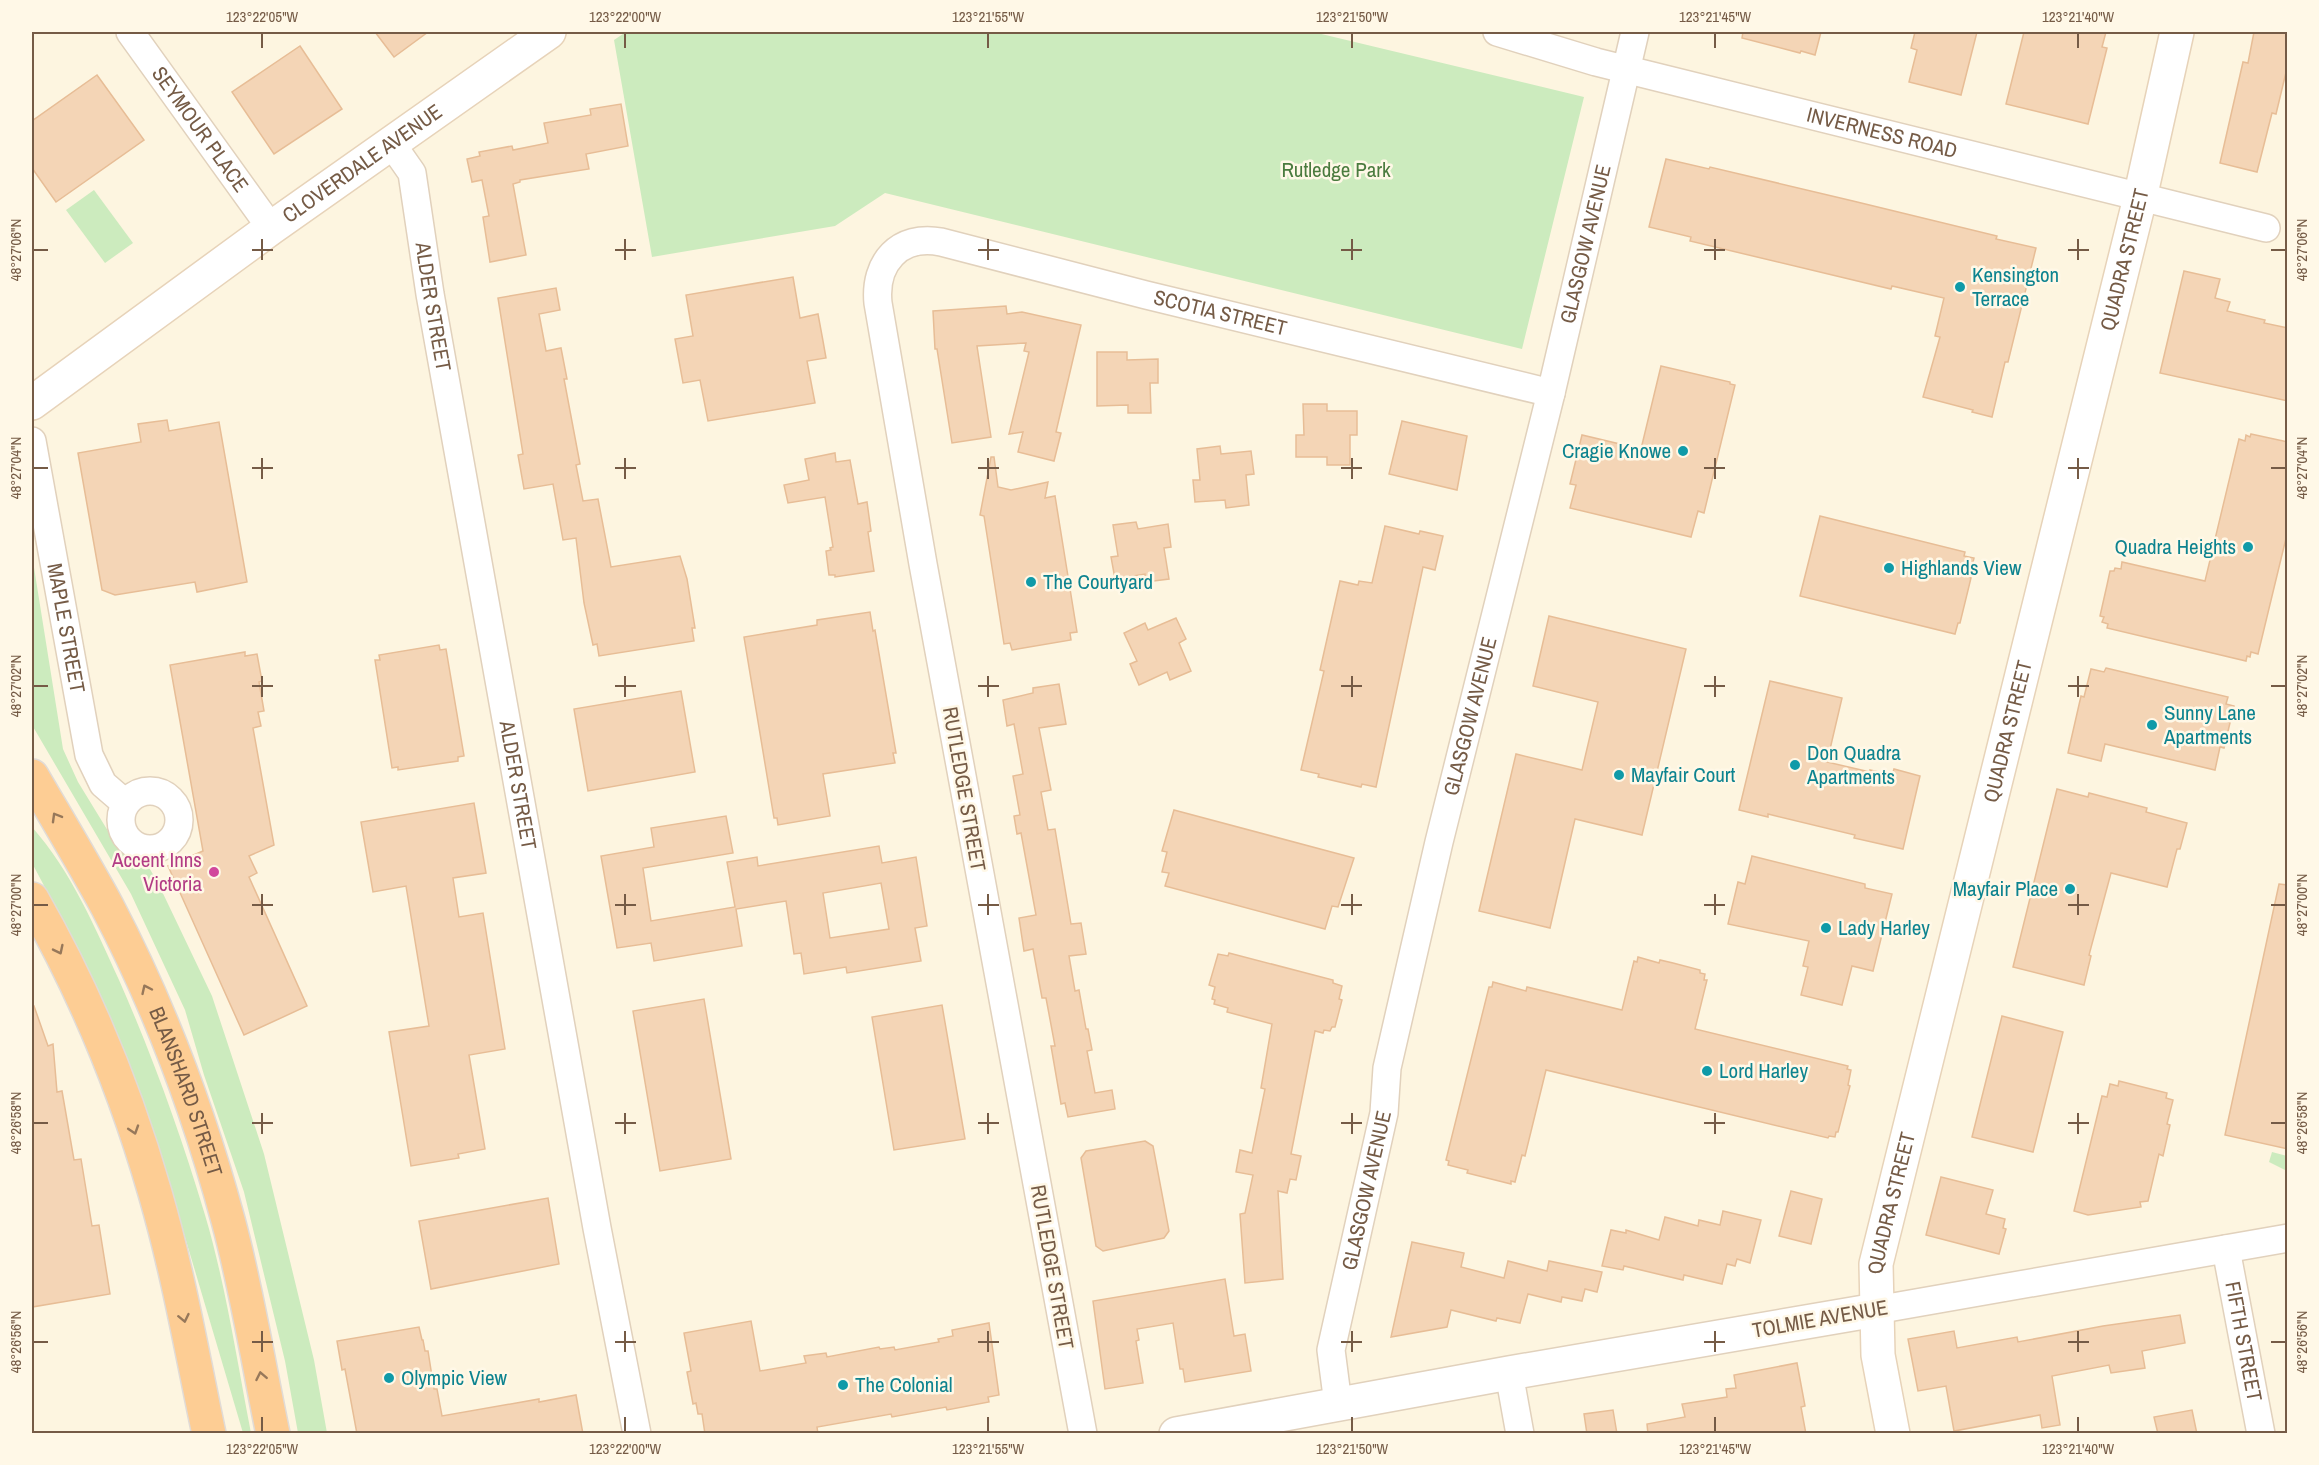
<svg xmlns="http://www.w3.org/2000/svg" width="2319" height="1465" font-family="'Archivo Narrow',sans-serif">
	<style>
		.green { fill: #ccebbe }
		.building { fill: #f4d5b6; stroke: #e7bd96; stroke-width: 1.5; fill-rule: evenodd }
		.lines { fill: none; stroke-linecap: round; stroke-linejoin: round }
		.minor-casing { stroke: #e1d1bc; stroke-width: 30 }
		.tertiary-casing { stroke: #e1d1bc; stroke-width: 36 }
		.secondary-casing { stroke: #e7d3b9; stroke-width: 36 }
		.trunk-casing { stroke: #e1dbd6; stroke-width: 36 }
		.minor { stroke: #fff; stroke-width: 27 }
		.tertiary { stroke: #fff; stroke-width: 33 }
		.secondary { stroke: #fff; stroke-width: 33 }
		.trunk { stroke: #fdcd94; stroke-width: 33 }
		.oneway { stroke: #97785a }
		.ticks { fill: none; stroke: #755b46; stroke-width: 2 }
		.culture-dot { fill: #0f9aa8; stroke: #fff8e7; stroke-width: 2 }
		.hotel-dot { fill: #d1479c; stroke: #fff8e7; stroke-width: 2 }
		.labels { text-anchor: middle; stroke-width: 5; stroke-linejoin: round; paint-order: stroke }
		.street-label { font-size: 21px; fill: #755b46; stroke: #fff8e7 }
		.park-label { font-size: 21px; fill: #4a7b3e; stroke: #fff8e7 }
		.culture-label { font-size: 21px; fill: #0d838f; stroke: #fff8e7; text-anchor: start }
		.hotel-label { font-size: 21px; fill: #b23c85; stroke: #fff8e7; text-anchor: end }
		.neatline { fill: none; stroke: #755b46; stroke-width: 2 }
		.ticks-label { font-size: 15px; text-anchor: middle; fill: #755b46 }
	</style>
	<rect width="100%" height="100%" fill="#fdf5e0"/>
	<!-- green -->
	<g class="green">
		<path d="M626 32H1313L1584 97 1522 349 885 193 835 226 652 257 614 40Z"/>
		<path d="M94 190 133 243 105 263 66 210Z"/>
		<path d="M32 555 63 749 78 782 119 849 132 861 147 864 158 883 212 996 264 1154 314 1360 327 1433H298L285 1361 244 1192 204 1075 185 1010 131 894 32 725Z"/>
		<path d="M32 827C71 871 95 927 119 980 153 1057 181 1135 205 1215 226 1286 237 1361 251 1433H243L156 1139 122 1049 85 963 32 863Z"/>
		<path d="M2272 1152 2287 1156V1171L2269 1162Z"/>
	</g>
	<!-- building -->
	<g class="building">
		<path d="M375 32H428L394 57Z"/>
		<path d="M1743 32H1821L1815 55 1801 51 1800 53 1742 38Z"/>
		<path d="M1915 32H1977L1961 95 1909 82 1917 50 1911 48Z"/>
		<path d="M2024 32H2106L2102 47 2107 48 2088 124 2006 104Z"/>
		<path d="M2254 32H2288V64L2276 114 2272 113 2257 172 2220 163 2243 62 2248 63Z"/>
		<path d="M300 46 342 109 274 154 232 92Z"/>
		<path d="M97 75 144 140 56 202 32 168V121Z"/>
		<path d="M621 104 628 146 586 154 589 169 520 180V182L513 184 526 255 490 262 483 217 489 216 482 180 472 182 467 159 480 156 479 152 512 146 513 150 548 143 544 123 591 115 590 109Z"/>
		<path d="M1666 159 1709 169 1710 167 1853 201 1997 236 1996 239 2036 248 2008 362H2005L1992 417 1972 412 1973 410 1923 397 1940 337 1935 336 1944 298 1892 286 1891 289 1690 241 1691 237 1649 227Z"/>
		<path d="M2184 271 2220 279 2215 298 2230 302 2227 311 2265 320 2264 323 2288 328V401L2160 373Z"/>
		<path d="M793 277 800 318 818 314 823 341 826 358 807 361 815 403 708 421 700 380 683 383 675 339 693 336 686 295Z"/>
		<path d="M556 288 560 310 539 314 546 351 561 348 567 379H564L580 464 576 465 583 501 598 499 611 567 680 556 687 579 695 628H692L694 641 599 656 597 644 593 645 584 603 576 538 563 540 553 484 524 489 518 455 523 454 498 298Z"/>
		<path d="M1006 306 1007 314 1022 312 1081 325 1056 432 1061 433 1054 461 1018 452 1023 432 1009 434 1029 352 1024 351 1026 343 977 346 991 437 952 443 937 349H935L933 311Z"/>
		<path d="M1097 352H1127V360L1158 359V383H1150L1151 413H1128V405L1097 406Z"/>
		<path d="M1661 366 1730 382V384L1735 385 1704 513 1698 511 1691 537 1570 508 1576 485 1570 484 1582 435 1641 449Z"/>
		<path d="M1303 404H1327V411H1357V435H1350V465H1327V457H1296V435H1304Z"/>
		<path d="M167 420 169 431 219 422 247 582 197 592 195 582 115 595 102 590 78 453 141 442 138 424Z"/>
		<path d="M1402 421 1467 436 1457 490 1389 474Z"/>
		<path d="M2251 434 2288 442V530L2258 654 2251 652 2250 657 2247 656 2246 661 2107 628 2108 624 2102 622 2104 617 2100 616 2107 585 2110 571H2114L2115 568 2121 569 2122 562 2205 581 2239 439 2245 441 2246 435 2250 437Z"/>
		<path d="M1220 446 1221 454 1251 451 1254 474 1246 475 1249 505 1226 508 1225 500 1195 502 1193 480H1200L1197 449Z"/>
		<path d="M835 453 836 462 850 460 858 504 867 502 871 531 868 532 874 571 835 577V575H829L826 551 831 550 830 548 833 547 825 497 788 503 784 485 809 480 805 459Z"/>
		<path d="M991 457H994L998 487 1011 490 1048 482 1045 498 1055 496 1077 632 1070 633 1071 640 1012 650 1010 643 1004 644 984 516 980 515Z"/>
		<path d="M1820 516 1965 552 1964 556 1974 558 1969 577 1971 578 1960 623H1958L1955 634 1800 596Z"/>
		<path d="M1136 522 1138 529 1168 524 1171 547 1164 548 1169 579 1146 582 1145 574 1115 579 1111 557 1118 556 1113 525Z"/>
		<path d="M1385 526 1419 534 1420 531 1443 536 1435 570 1423 567 1376 787 1362 784 1361 787 1318 777 1319 774 1301 770 1324 671 1320 670 1340 581 1358 585 1359 581 1372 583Z"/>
		<path d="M870 612 873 631 875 630 896 753H893L895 763 823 774 830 816 778 825 777 818H774L744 637 817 625V620Z"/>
		<path d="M1549 616 1686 649 1642 835 1575 819 1550 928 1479 911 1516 754 1582 770 1598 702 1533 686Z"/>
		<path d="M1176 618 1186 639 1179 643 1191 671 1170 680 1167 672 1139 685 1130 664 1137 661 1124 633 1145 623 1148 630Z"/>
		<path d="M439 645 440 650 446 649 464 756 458 757V761L398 770V767L392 768 375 660H380L379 655Z"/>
		<path d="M245 652V656L257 654 262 681 259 682 264 711 258 712 261 726 253 728 274 845 249 856 257 873 249 877 307 1006 244 1035 168 866 203 851 170 665Z"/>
		<path d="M2106 668 2228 697 2226 704 2234 706 2224 748 2220 747 2215 770 2105 744 2101 761 2068 753 2081 696 2084 697 2091 669 2104 672Z"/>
		<path d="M1770 681 1842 698 1827 762 1870 772V770L1892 775 1894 769 1920 776 1903 849 1854 838 1855 835 1768 814V817L1739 810Z"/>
		<path d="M1059 684 1066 724 1039 728 1051 790 1041 792 1048 830 1055 829 1071 924 1081 923 1086 954 1069 956 1075 991 1079 990 1086 1029H1088L1092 1050 1087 1051 1095 1093 1112 1090 1115 1109 1068 1117 1065 1103 1061 1104 1051 1046H1055L1046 998H1042L1033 949 1024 951 1019 918 1036 915 1021 833 1017 834 1014 816 1020 815 1013 776 1023 774 1014 724 1007 726 1003 700 1033 693V688Z"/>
		<path d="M681 691 695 772 588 791 574 709Z"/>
		<path d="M2057 789 2088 797 2089 793 2147 808 2146 812 2187 823 2180 849H2177L2167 887 2111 873 2089 955 2091 956 2084 985 2013 967Z"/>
		<path d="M474 803 486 873 453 878 459 917 483 913 505 1049 469 1055 485 1149 458 1154 459 1158 411 1166 389 1032 429 1026 406 886 373 892 361 822Z"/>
		<path d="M1174 810 1354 858 1338 907 1332 906 1325 929 1165 886 1169 873 1162 872 1167 852 1162 851Z"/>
		<path d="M726 816 733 853 643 868 651 921 735 907 727 862 757 857 758 866 879 846 882 863 916 857 927 926 915 928 921 961 847 973 846 967 804 974 801 953 794 954 786 901 736 909 742 946 654 961 651 943 617 948 601 856 654 847 651 828ZM881 883 889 929 830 938 823 893Z"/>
		<path d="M1752 856 1865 884V888L1892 894 1873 971 1852 966 1842 1005 1801 995 1808 967 1803 966 1809 941 1728 924 1738 882 1745 884Z"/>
		<path d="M2279 884 2288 885V1149L2225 1135Z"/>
		<path d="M1229 953 1333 980V983L1342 986 1339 999 1342 1000 1335 1027H1332L1330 1031 1324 1030 1323 1033 1315 1031 1291 1154 1301 1156 1296 1180 1290 1179 1287 1193 1278 1191 1283 1279 1245 1283 1240 1214 1245 1213 1253 1175 1236 1172 1240 1150 1252 1153 1265 1089 1261 1088 1272 1024 1227 1012 1228 1008 1214 1004 1215 1000 1212 999 1215 987 1209 985 1218 954 1228 956Z"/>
		<path d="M1638 957 1659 963 1660 960 1673 963 1700 970V973L1705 974 1704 980H1707L1695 1029 1848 1066 1847 1069 1851 1070 1848 1085 1850 1086 1838 1132H1836L1835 1137 1829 1136 1828 1138 1546 1070 1525 1156 1522 1155 1515 1182 1511 1181V1184L1467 1173 1468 1170 1448 1165 1449 1161 1446 1160 1489 987H1492L1493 982 1526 991 1527 987 1622 1010 1634 961 1637 962Z"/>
		<path d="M704 999 731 1159 660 1171 633 1011Z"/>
		<path d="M942 1005 965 1139 894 1150 872 1017Z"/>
		<path d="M34 1006 48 1046 53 1044 57 1092 62 1091 74 1160 81 1159 92 1226 99 1225 110 1294 32 1307V1007Z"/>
		<path d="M2002 1016 2063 1032 2033 1152 1972 1137Z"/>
		<path d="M2119 1081 2167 1093 2166 1098 2173 1100 2167 1124 2170 1125 2163 1156 2159 1154 2148 1201 2140 1202 2141 1207 2088 1215 2074 1211 2102 1096 2107 1097 2110 1084 2118 1086Z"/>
		<path d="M1145 1141 1153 1146 1169 1231 1164 1238 1103 1251 1096 1246 1081 1158 1086 1151Z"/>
		<path d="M1941 1177 1993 1190 1986 1214 2005 1219 2003 1228 2006 1229 1999 1254 1926 1235Z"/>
		<path d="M1791 1191 1822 1199 1811 1244 1779 1236Z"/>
		<path d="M548 1198 559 1264 431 1289 419 1221Z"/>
		<path d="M1723 1211 1761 1220 1750 1263 1737 1259 1735 1266 1727 1264 1722 1284 1684 1275 1683 1280 1624 1266 1623 1270 1602 1266 1611 1230 1626 1233V1230L1659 1240 1665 1217 1698 1226 1699 1220 1720 1225Z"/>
		<path d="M1412 1242 1464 1253 1461 1267 1504 1278 1508 1261 1547 1271 1549 1261 1602 1272 1597 1292 1585 1289 1582 1301 1562 1297 1561 1302 1528 1294 1520 1323 1497 1318 1496 1321 1451 1310 1447 1327 1391 1337Z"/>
		<path d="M1225 1279 1234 1336 1245 1334 1251 1371 1185 1382 1183 1369H1180L1173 1323 1137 1329 1139 1340 1136 1341 1143 1383 1105 1389 1093 1301Z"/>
		<path d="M2180 1315 2185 1343 2142 1351 2145 1368 2111 1373 2109 1365 2052 1376 2060 1425 2042 1428 2040 1415 1954 1431 1946 1386 1918 1391 1908 1339 1954 1331 1957 1348 2017 1337 2018 1342 2103 1326Z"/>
		<path d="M751 1321 760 1371 806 1363 804 1356 826 1353 827 1357 879 1347 880 1349 894 1347 895 1350 939 1342 938 1339 953 1336 952 1330 989 1323 999 1395 988 1397 989 1402 947 1410 946 1407 892 1417 891 1414 817 1427 818 1434H705L702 1414H698L696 1403 693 1404 687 1372 691 1371 684 1333Z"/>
		<path d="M419 1327 422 1340H423L425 1351H428L434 1389H437L442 1416 539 1399V1402L576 1395 583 1434H357L345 1369 342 1370 337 1341Z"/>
		<path d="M1797 1363 1805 1406 1801 1407 1806 1434H1648L1647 1424 1685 1417 1682 1404 1727 1397 1726 1389 1736 1388 1734 1375Z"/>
		<path d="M1613 1410 1617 1434H1587L1584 1414Z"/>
		<path d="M2192 1410 2197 1434H2158L2154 1417Z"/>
	</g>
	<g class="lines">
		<defs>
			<g id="minor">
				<path id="s1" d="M130 32 271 228"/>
				<path id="s2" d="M1497 32 1596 62 2266 228"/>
				<path id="s3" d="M391 143 412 173 430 294 597 1228 637 1434"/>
				<path id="s4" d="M32 441 89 755 103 784 125 803"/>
				<circle cx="150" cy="820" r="29"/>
				<path id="s5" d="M2226 1249 2261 1434"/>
				<path d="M1876 1310 2288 1238"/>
				<path d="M1509 1373 1520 1434"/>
				<path id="s6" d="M1338 1404 1331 1350 1384 1113 1387 1068 1439 842 1551 393 1635 32"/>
				<path id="s7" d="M1083 1434 923 564 878 303C874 263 899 234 941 242L1146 295 1551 393"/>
			</g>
			<path id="tertiary" d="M1176 1434 1509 1373 1876 1310"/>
			<g id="secondary">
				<path id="s8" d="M32 403 271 228 549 32"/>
				<path id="s9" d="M1893 1434 1878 1355 1876 1264 2140 198 2177 32"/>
			</g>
			<g id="trunk">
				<path id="s10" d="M32 776C57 819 83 862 107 906 159 1005 199 1112 228 1220 247 1290 258 1362 273 1434"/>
				<path d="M32 899C84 990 126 1092 155 1193 178 1272 192 1353 209 1434"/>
			</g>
		</defs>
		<!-- minor casing -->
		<use href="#minor" class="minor-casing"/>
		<!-- tertiary casing -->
		<use href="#tertiary" class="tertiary-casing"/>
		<!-- secondary casing -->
		<use href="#secondary" class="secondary-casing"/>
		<!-- trunk casing -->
		<use href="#trunk" class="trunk-casing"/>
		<!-- minor -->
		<use href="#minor" class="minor"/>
		<!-- tertiary -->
		<use href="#tertiary" class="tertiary"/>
		<!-- secondary -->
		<use href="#secondary" class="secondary"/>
		<!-- trunk -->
		<use href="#trunk" class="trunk"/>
	</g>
	<!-- one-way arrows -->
	<defs><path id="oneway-chevron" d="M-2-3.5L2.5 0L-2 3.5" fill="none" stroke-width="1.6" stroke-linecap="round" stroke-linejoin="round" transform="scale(1.5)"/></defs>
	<g class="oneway">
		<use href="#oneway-chevron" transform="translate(56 817) rotate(-120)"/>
		<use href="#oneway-chevron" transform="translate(59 950) rotate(64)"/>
		<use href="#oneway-chevron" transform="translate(146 989) rotate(-115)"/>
		<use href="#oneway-chevron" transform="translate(134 1130) rotate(72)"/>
		<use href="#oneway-chevron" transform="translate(184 1318) rotate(78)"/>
		<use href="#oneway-chevron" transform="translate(261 1376) rotate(-101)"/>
	</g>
	<!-- ticks -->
	<path class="ticks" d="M262 33V48M625 33V48M988 33V48M1352 33V48M1715 33V48M2078 33V48M262 239V260M625 239V260M988 239V260M1352 239V260M1715 239V260M2078 239V260M33 250H48M252 250H273M615 250H636M978 250H999M1341 250H1362M1704 250H1725M2068 250H2089M2271 250H2286M262 458V479M625 458V479M988 458V479M1352 458V479M1715 458V479M2078 458V479M33 468H48M252 468H273M615 468H636M978 468H999M1341 468H1362M1704 468H1725M2068 468H2089M2271 468H2286M262 676V697M625 676V697M988 676V697M1352 676V697M1715 676V697M2078 676V697M33 686H48M252 686H273M615 686H636M978 686H999M1341 686H1362M1704 686H1725M2068 686H2089M2271 686H2286M262 894V915M625 894V915M988 894V915M1352 894V915M1715 894V915M2078 894V915M33 905H48M252 905H273M615 905H636M978 905H999M1341 905H1362M1704 905H1725M2068 905H2089M2271 905H2286M262 1113V1134M625 1113V1134M988 1113V1134M1352 1113V1134M1715 1113V1134M2078 1113V1134M33 1123H48M252 1123H273M615 1123H636M978 1123H999M1341 1123H1362M1704 1123H1725M2068 1123H2089M2271 1123H2286M262 1331V1352M625 1331V1352M988 1331V1352M1352 1331V1352M1715 1331V1352M2078 1331V1352M33 1342H48M252 1342H273M615 1342H636M978 1342H999M1341 1342H1362M1704 1342H1725M2068 1342H2089M2271 1342H2286M262 1417V1432M625 1417V1432M988 1417V1432M1352 1417V1432M1715 1417V1432M2078 1417V1432"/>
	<!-- markers -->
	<g class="culture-dot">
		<circle cx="1960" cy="287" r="6"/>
		<circle cx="1683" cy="451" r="6"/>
		<circle cx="2248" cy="547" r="6"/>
		<circle cx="1889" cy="568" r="6"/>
		<circle cx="1031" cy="582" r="6"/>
		<circle cx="2152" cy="725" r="6"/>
		<circle cx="1795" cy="765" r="6"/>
		<circle cx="1619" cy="775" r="6"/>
		<circle cx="2070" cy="889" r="6"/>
		<circle cx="1826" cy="928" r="6"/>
		<circle cx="1707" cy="1071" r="6"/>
		<circle cx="389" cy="1378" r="6"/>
		<circle cx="843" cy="1385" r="6"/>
	</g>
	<circle class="hotel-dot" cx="214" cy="872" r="6"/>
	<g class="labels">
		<!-- street labels -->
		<g class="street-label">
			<text dy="7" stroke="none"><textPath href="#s1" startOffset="120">SEYMOUR PLACE</textPath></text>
			<text dy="7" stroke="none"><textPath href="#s2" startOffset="398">INVERNESS ROAD</textPath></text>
			<text dy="7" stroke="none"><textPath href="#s8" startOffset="408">CLOVERDALE AVENUE</textPath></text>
			<text dy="7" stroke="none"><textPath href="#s6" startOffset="1190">GLASGOW AVENUE</textPath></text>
			<text dy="7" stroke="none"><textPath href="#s9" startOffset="1206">QUADRA STREET</textPath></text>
			<text dy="7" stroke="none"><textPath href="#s3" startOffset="172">ALDER STREET</textPath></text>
			<text dy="7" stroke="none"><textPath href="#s7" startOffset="1542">SCOTIA STREET</textPath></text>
			<text dy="7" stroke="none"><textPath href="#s4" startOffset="190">MAPLE STREET</textPath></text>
			<text dy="7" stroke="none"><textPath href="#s6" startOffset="704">GLASGOW AVENUE</textPath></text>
			<text dy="7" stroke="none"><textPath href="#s9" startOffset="720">QUADRA STREET</textPath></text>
			<text dy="7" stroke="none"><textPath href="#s3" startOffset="658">ALDER STREET</textPath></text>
			<text transform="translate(964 789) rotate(80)" y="7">RUTLEDGE STREET</text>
			<text dy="7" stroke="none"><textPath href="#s10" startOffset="352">BLANSHARD STREET</textPath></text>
			<text dy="7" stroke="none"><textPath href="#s6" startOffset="218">GLASGOW AVENUE</textPath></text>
			<text dy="7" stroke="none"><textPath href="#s9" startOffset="234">QUADRA STREET</textPath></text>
			<text transform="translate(1052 1267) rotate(80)" y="7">RUTLEDGE STREET</text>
			<text transform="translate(1820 1319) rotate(-10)" y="7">TOLMIE AVENUE</text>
			<text dy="7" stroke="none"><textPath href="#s5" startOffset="94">FIFTH STREET</textPath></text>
		</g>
		<!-- park labels -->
		<g class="park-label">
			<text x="1336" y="177">Rutledge Park</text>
		</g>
		<!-- culture labels -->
		<g class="culture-label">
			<text x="1972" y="282">Kensington<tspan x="1972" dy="24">Terrace</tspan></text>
			<text x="1671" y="458" text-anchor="end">Cragie Knowe</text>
			<text x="2236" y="554" text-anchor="end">Quadra Heights</text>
			<text x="1901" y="575">Highlands View</text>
			<text x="1043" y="589">The Courtyard</text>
			<text x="2164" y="720">Sunny Lane<tspan x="2164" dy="24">Apartments</tspan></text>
			<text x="1807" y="760">Don Quadra<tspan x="1807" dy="24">Apartments</tspan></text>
			<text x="1631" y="782">Mayfair Court</text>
			<text x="2058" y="896" text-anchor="end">Mayfair Place</text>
			<text x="1838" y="935">Lady Harley</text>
			<text x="1719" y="1078">Lord Harley</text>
			<text x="401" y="1385">Olympic View</text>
			<text x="855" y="1392">The Colonial</text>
		</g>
		<!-- hotel labels -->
		<g class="hotel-label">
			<text x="202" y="867">Accent Inns<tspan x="202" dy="24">Victoria</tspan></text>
		</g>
	</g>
	<!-- border -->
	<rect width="2319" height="1465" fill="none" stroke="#fff8e7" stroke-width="66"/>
	<rect x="33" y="33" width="2253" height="1399" class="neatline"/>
	<g class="ticks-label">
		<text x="262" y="22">123°22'05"W</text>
		<text x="625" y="22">123°22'00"W</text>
		<text x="988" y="22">123°21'55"W</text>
		<text x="1352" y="22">123°21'50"W</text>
		<text x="1715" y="22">123°21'45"W</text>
		<text x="2078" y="22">123°21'40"W</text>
		<text transform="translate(16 250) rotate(-90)" y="5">48°27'06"N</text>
		<text transform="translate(2302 250) rotate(-90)" y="5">48°27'06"N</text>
		<text transform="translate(16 468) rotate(-90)" y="5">48°27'04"N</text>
		<text transform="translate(2302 468) rotate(-90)" y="5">48°27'04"N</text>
		<text transform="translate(16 686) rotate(-90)" y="5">48°27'02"N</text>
		<text transform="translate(2302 686) rotate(-90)" y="5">48°27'02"N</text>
		<text transform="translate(16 905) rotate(-90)" y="5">48°27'00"N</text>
		<text transform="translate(2302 905) rotate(-90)" y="5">48°27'00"N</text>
		<text transform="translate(16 1123) rotate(-90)" y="5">48°26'58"N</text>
		<text transform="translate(2302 1123) rotate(-90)" y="5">48°26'58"N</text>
		<text transform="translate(16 1342) rotate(-90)" y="5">48°26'56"N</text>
		<text transform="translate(2302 1342) rotate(-90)" y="5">48°26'56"N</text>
		<text x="262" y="1454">123°22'05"W</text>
		<text x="625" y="1454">123°22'00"W</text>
		<text x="988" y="1454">123°21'55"W</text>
		<text x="1352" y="1454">123°21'50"W</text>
		<text x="1715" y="1454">123°21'45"W</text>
		<text x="2078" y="1454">123°21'40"W</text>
	</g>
</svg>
